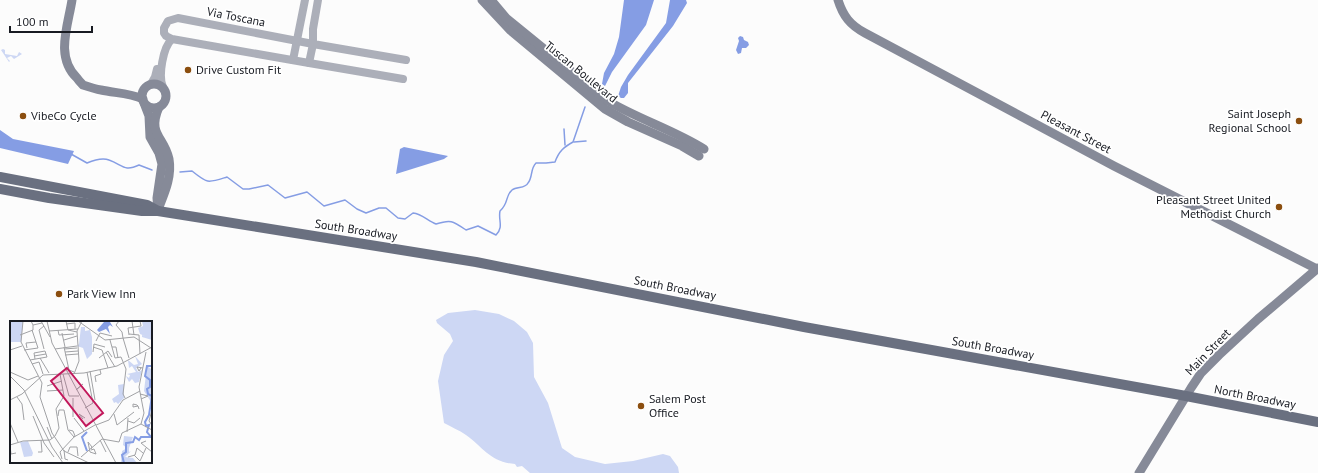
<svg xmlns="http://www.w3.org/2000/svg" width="1318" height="473" font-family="'PT Sans',sans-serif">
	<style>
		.green { fill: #cdd7f4 }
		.water { fill: #859de4 }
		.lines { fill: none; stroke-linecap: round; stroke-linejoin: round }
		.stream { stroke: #859de4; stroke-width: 1.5 }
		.tertiary { stroke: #acafb9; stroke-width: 8 }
		.secondary { stroke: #868a98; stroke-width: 9 }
		.primary { stroke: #6a7080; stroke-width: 10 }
		.poi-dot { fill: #8b4e0f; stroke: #fff; stroke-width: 1.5 }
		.labels { text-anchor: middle; stroke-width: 3.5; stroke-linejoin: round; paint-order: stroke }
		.street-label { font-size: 12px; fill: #181b22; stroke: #fff }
		.poi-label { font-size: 12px; fill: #181b22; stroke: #fff; text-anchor: start }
		.inset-river { fill: none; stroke: #859de4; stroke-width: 2 }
		.inset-road { fill: none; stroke: #a1a2a5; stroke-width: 1 }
		.view { fill: #c2185b; fill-opacity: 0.15; stroke: #c2185b; stroke-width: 2 }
		.inset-edge { fill: none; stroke: #181b22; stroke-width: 2 }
	</style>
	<rect width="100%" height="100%" fill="#fcfcfc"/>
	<!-- green -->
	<g class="green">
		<path d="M3 49 5 50V54L17 56 19 52 22 54 14 59 11 56 7 58 10 61 9 62 1 50Z"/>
		<path d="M475 310 499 314 514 321 527 332 533 343 534 377 548 403 562 448 575 457 605 464 633 461 663 454 670 456 678 467 679 473H530L522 466 517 467 515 464C490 462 484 448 466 435 459 430 451 427 444 423L438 381 444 355 453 341 450 334 437 323 436 320 448 313Z"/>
	</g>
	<!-- water -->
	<g class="water">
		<path d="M624 0H654L646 25 612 72 605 86 602 84 604 73 614 54 619 37Z"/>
		<path d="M670 0H686L687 3 673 26 628 83V93L624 98H621L618 96 621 87 628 75 666 23Z"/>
		<path d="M740 36 743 37 744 40 748 42 749 45 746 48H742L741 53 738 54 736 50 739 41 738 38Z"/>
		<path d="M0 130 13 139 74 151 68 164 0 148Z"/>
		<path d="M404 147 448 156 444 159 396 174 400 149Z"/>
	</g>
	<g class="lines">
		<!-- stream -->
		<g class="stream">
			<path d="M564 129 565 145"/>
			<path d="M574 142 586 141"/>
			<path d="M71 154 87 163C94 160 102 157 109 160 123 165 124 172 139 165L152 170"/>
			<path d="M180 172 192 171C208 184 208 183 227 177L243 189H249L268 185 285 198 307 192 324 206 345 200 357 209 366 213 379 208H386L398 218 405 219 413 213C422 214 428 221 436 224 451 219 453 221 466 230L478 226 496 235C504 227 498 220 500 211 509 203 505 196 512 190 517 186 525 189 528 183 533 177 530 169 536 163H546L555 162C559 151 564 147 573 142L585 107"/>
		</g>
		<!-- tertiary -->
		<g class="tertiary">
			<path d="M318 0 313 29V44L406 60"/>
			<path d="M293 60 305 0"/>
			<path d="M309 63 403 79"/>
			<path d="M151 84 155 77 157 69"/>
			<path d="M163 87C158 76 163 47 172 39L309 63 313 44 178 18 168 21 164 28V33L166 36 172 39"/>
		</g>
		<!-- secondary -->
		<g class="secondary">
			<path d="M72 0C68 26 55 57 77 78 79 81 81 83 83 85 89 87 95 89 101 90 115 93 130 93 143 99"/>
			<path d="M482 0 510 30 605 109 628 122 682 146 699 156"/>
			<path d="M491 0 506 18 608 101C638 119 674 130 704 149"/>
			<path d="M838 0C843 16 850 25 865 33L1114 166 1317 269"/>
			<circle cx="154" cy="96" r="12"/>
			<path d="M144 103 149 116 150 137 159 153 162 164 157 198 158 211"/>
			<path d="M159 107C147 135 164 136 169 159 172 176 165 192 159 207"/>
			<path d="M1139 473 1191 388 1201 373 1219 355 1258 319 1318 268"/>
		</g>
		<!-- primary -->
		<g class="primary">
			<path d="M0 177 147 205 158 211"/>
			<path d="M0 189 49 198 142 211H158L476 262 804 327 1186 396 1318 422"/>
		</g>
	</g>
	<!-- markers -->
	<g class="poi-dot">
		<circle cx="188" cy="70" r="4"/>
		<circle cx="23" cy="116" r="4"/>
		<circle cx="1299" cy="121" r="4"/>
		<circle cx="1279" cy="207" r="4"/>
		<circle cx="59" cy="294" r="4"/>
		<circle cx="641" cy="406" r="4"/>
	</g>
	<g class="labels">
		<!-- street labels -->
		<g class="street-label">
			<text transform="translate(236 17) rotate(11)" y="4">Via Toscana</text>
			<text transform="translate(581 72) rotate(39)" y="4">Tuscan Boulevard</text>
			<text transform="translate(1076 132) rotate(28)" y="4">Pleasant Street</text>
			<text transform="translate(356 230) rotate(9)" y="4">South Broadway</text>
			<text transform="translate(675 288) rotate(11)" y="4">South Broadway</text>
			<text transform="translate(993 348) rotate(10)" y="4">South Broadway</text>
			<text transform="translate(1208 352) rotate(-46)" y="4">Main Street</text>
			<text transform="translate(1255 397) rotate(11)" y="4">North Broadway</text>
		</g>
		<!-- poi labels -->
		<g class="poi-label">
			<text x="196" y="74">Drive Custom Fit</text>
			<text x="1291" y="118" text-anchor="end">Saint Joseph<tspan x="1291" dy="14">Regional School</tspan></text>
			<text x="31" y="120">VibeCo Cycle</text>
			<text x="1271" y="204" text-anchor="end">Pleasant Street United<tspan x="1271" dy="14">Methodist Church</tspan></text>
			<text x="67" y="298">Park View Inn</text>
			<text x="649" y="403">Salem Post<tspan x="649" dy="14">Office</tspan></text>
		</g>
	</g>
	<!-- overview -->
	<g transform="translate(10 321)">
		<rect width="142" height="142" fill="#fcfcfc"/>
		<path d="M0 0 13 1 11 21H0ZM132 0H142V19L132 16V14L135 15 130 13 128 7 133 5ZM71 6H75V10L80 9 82 16V33L77 38 73 27 67 25 69 23ZM125 35 132 43 126 47 128 51 132 49 129 61 125 62 122 58 119 61 116 55 119 57 120 54 117 53 126 51 122 45 119 47 118 39 124 44 128 43ZM137 45 141 48V81L134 70ZM114 63V77L108 83 106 81 104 82 102 78 109 73 108 64ZM114 115 123 116 119 127V131L121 130 115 136 123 137 127 142H111L112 130 117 127 113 124ZM18 120 23 132 22 135 14 136 10 121Z" fill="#cdd7f4"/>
		<path d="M103 0 100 1 103 6 100 4 98 6 100 13 96 8 89 11 87 9 94 1Z" fill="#859de4"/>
		<path class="inset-river" d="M77 111 72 116 77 130M114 142 112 134 116 131V122L123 121 125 116 129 119 131 116H141L137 111 139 104 136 105 135 101 139 94 142 75 138 73 137 68 140 66V59L135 55 137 45H142V35"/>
		<path class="inset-road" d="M13 0 11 21 32 62 30 76 42 112 54 130 79 142M21 0 23 4 32 2M31 0 40 16M37 0 42 22 106 142M56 0 58 9 67 11M68 0 95 19 124 16 141 27M109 0 106 4 112 11 113 17M122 0 124 14M56 3 65 2V8M48 9 49 14 64 13M39 10 68 8M52 12 55 26M119 13 129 14 130 33M10 14 23 9V4M119 14 118 7 131 5 130 0M113 17 119 37M54 19 67 15M100 19 105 37 111 36M86 20 90 12 102 15M54 26 59 49 64 51M83 26 92 29 98 47M102 26H106L108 37M17 27 16 22 26 21M34 28 29 9 34 5M45 28 67 25M54 28 67 27M0 29 12 25M14 29 28 27 22 9M55 31 68 30M83 31 84 23 95 26M96 31 105 46M55 34 68 33M24 35 36 33M111 36 116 48 113 73 115 77M30 37 39 52M89 37 98 30 102 36M25 38 24 32 35 30 36 33M20 39 37 36 36 33M22 43 29 41 33 53M131 47 129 50 127 46 133 47M80 50 85 79M0 51 18 59 28 55M53 53 59 75H69M64 53 69 40 67 10 72 0M0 55 14 69 42 126 53 142M86 61 85 55 91 53 90 49M37 65 52 60M66 69 73 63 67 68M37 70 53 69M130 73 138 75 131 78M7 76 12 83 14 99M63 77V96M0 79 12 73 33 54 74 52 107 45 142 26M128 85 123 86V83L127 84 128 85 129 88M75 87 83 82 77 51M142 89 139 100 142 104M104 93 107 104 124 91M23 95 34 122 44 136M48 95 49 89H54L58 109 64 116M64 97 74 110M73 98 69 93 75 97M118 100 124 102 130 97M0 102 8 121M131 103 142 109M86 104 99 99 113 79 130 70M37 106 42 118M117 111 118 97M64 116 85 104M90 119 96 131M136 120 131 122 142 131M0 124 13 120 40 119 45 115 49 107 46 88 54 75 50 53M0 125 1 133 6 132M81 128 82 126 78 121 80 131 86 133 84 128 81 129M54 129 55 138 58 139M28 131H32L31 119M58 131 60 126H67L68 135M124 134 130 140 136 127M71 136 92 118 109 121 112 112 131 103 134 92 129 66 136 31M118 136 125 134 127 127 133 132M52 138 50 131 65 115 63 110 59 109"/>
		<path class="view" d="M57 47 93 92 76 105 41 60Z"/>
		<rect width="142" height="142" class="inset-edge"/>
	</g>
	<!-- scale -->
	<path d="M10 26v6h82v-6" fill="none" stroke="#181b22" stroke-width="2"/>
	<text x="16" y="26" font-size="12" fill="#181b22" stroke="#ffffff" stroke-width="3" paint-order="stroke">100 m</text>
</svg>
